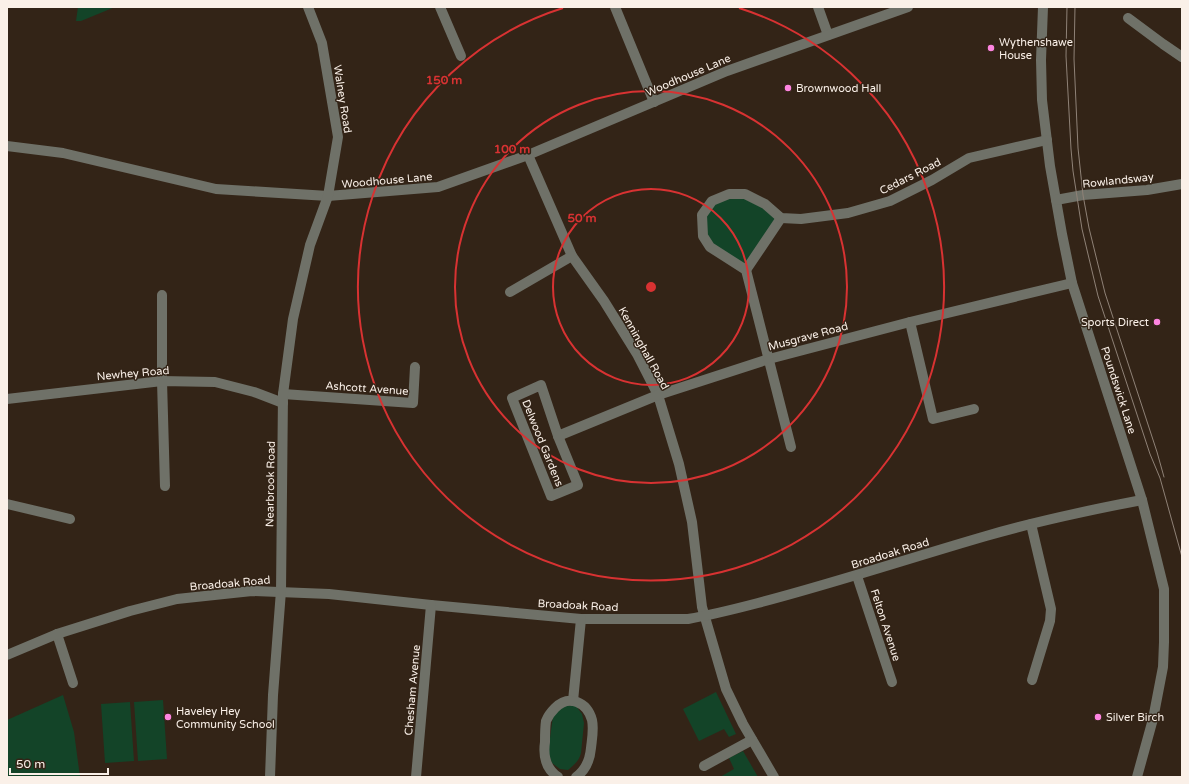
<svg xmlns="http://www.w3.org/2000/svg" width="1189" height="784" font-family="'Varela Round',sans-serif">
	<style>
		.green { fill: #134428 }
		.lines { fill: none; stroke-linecap: round; stroke-linejoin: round }
		.minor { stroke: #6f7168; stroke-width: 10 }
		.tram { stroke: #8f8277; stroke-width: 1 }
		.ring { fill: none; stroke: #d83232; stroke-width: 2 }
		.poi-dot { fill: #fe85e0; stroke: #332417; stroke-width: 1.5 }
		.labels { text-anchor: middle; stroke-width: 3; stroke-linejoin: round; paint-order: stroke }
		.poi-label { font-size: 11px; fill: #faf0e8; stroke: #332417; text-anchor: start }
		.street-label { font-size: 11px; fill: #faf0e8; stroke: #332417 }
		.centre { fill: #d83232; stroke: #332417; stroke-width: 2 }
		.ring-label { font-size: 12px; text-anchor: middle; font-weight: bold; fill: #d83232; stroke: #332417; stroke-width: 3; stroke-linejoin: round; paint-order: stroke }
	</style>
	<rect width="100%" height="100%" fill="#332417"/>
	<!-- green -->
	<g class="green">
		<path d="M78 7H115L81 21H76Z"/>
		<path d="M745 194 781 218 746 270 710 247 702 215 712 201Z"/>
		<path d="M716 692 736 734 729 737 724 729 699 741 683 709Z"/>
		<path d="M63 695 74 732 80 777H7V720Z"/>
		<path d="M163 700 167 759 138 761 134 702Z"/>
		<path d="M130 702 134 761 105 763 101 704Z"/>
		<path d="M564 705 576 706 582 714 584 723 581 753C579 761 574 765 568 770L560 769 552 763 548 753 553 716Z"/>
		<path d="M743 751 758 777H720L734 769 729 758Z"/>
	</g>
	<g class="lines">
		<!-- minor -->
		<g class="minor">
			<path d="M440 7 461 56"/>
			<path d="M615 7 654 102"/>
			<path d="M818 7 828 35"/>
			<path d="M1043 7 1041 60 1042 100 1050 166 1062 234 1072 283 1142 500 1164 589V642L1163 667 1153 719 1137 777"/>
			<path d="M1128 18 1163 44 1182 57"/>
			<path d="M7 146 63 153 216 189 328 196 438 187 528 155 727 71 908 7"/>
			<path d="M528 155 572 256 604 301 637 354 658 395 679 464 692 522 702 607 726 689 743 724 774 777"/>
			<path d="M1056 200 1083 195 1147 190 1182 184"/>
			<path d="M746 270 781 218"/>
			<path d="M510 292 572 256"/>
			<path d="M162 295V381L165 486"/>
			<path d="M910 322 933 419 974 409"/>
			<path d="M541 385 558 436 578 485 551 496 512 398Z"/>
			<path d="M283 394 413 403 415 367"/>
			<path d="M7 399 162 381 215 382 254 392 283 403"/>
			<path d="M558 436 658 395 769 359 910 322 1072 283"/>
			<path d="M791 447 746 270 710 247 703 236 702 215 712 201 729 194H745L765 204 781 218 801 219 848 213 890 201 932 180 969 158 1047 140"/>
			<path d="M7 504 70 519"/>
			<path d="M1031 524 1051 609 1050 621 1032 680"/>
			<path d="M857 576 892 682"/>
			<path d="M57 634 73 683"/>
			<path d="M7 655 57 634 130 611 177 599 252 591 329 594 431 605 581 619H688C711 615 735 609 758 603 835 583 910 558 986 536 1037 521 1090 510 1142 500"/>
			<path d="M573 701 581 619"/>
			<path d="M704 766 752 740"/>
			<path d="M270 777 273 695 281 591 283 394 293 319 310 245 328 196 338 137 322 43 308 7"/>
			<path d="M416 777 431 605"/>
			<path d="M558 777C546 769 543 756 545 742 545 735 545 728 546 721 548 716 551 712 555 708 569 694 587 702 592 720 594 729 592 739 591 748 590 759 586 770 576 777"/>
		</g>
		<!-- tram -->
		<g class="tram">
			<path d="M1067 7 1066 56 1071 149 1073 171 1082 229 1098 296 1150 454 1160 478 1182 557"/>
			<path d="M1075 7 1074 59 1078 148 1083 195 1089 228 1105 293 1157 452 1164 477"/>
		</g>
	</g>
	<!-- distance rings -->
	<g class="ring">
		<circle cx="651" cy="287" r="98"/>
		<circle cx="651" cy="287" r="196"/>
		<path d="M739 8A293 293 0 1 1 563 8"/>
	</g>
	<!-- markers -->
	<g class="poi-dot">
		<circle cx="991" cy="48" r="4"/>
		<circle cx="788" cy="88" r="4"/>
		<circle cx="1157" cy="322" r="4"/>
		<circle cx="168" cy="717" r="4"/>
		<circle cx="1098" cy="717" r="4"/>
	</g>
	<g class="labels">
		<!-- poi labels -->
		<g class="poi-label">
			<text x="999" y="46">Wythenshawe<tspan x="999" dy="13">House</tspan></text>
			<text x="796" y="92">Brownwood Hall</text>
			<text x="1149" y="326" text-anchor="end">Sports Direct</text>
			<text x="176" y="715">Haveley Hey<tspan x="176" dy="13">Community School</tspan></text>
			<text x="1106" y="721">Silver Birch</text>
		</g>
		<!-- street labels -->
		<g class="street-label">
			<text transform="translate(688 75) rotate(-23)" y="4">Woodhouse Lane</text>
			<text transform="translate(343 99) rotate(81)" y="4">Walney Road</text>
			<text transform="translate(910 176) rotate(-27)" y="4">Cedars Road</text>
			<text transform="translate(387 180) rotate(-5)" y="4">Woodhouse Lane</text>
			<text transform="translate(1118 180) rotate(-6)" y="4">Rowlandsway</text>
			<text transform="translate(808 336) rotate(-15)" y="4">Musgrave Road</text>
			<text transform="translate(644 348) rotate(61)" y="4">Kenninghall Road</text>
			<text transform="translate(133 373) rotate(-5)" y="4">Newhey Road</text>
			<text transform="translate(367 388) rotate(4)" y="4">Ashcott Avenue</text>
			<text transform="translate(1119 390) rotate(72)" y="4">Poundswick Lane</text>
			<text transform="translate(543 443) rotate(68)" y="4">Delwood Gardens</text>
			<text transform="translate(270 484) rotate(-89)" y="4">Nearbrook Road</text>
			<text transform="translate(890 553) rotate(-17)" y="4">Broadoak Road</text>
			<text transform="translate(230 583) rotate(-5)" y="4">Broadoak Road</text>
			<text transform="translate(578 605) rotate(3)" y="4">Broadoak Road</text>
			<text transform="translate(886 625) rotate(72)" y="4">Felton Avenue</text>
			<text transform="translate(412 690) rotate(-85)" y="4">Chesham Avenue</text>
		</g>
	</g>
	<circle cx="651" cy="287" r="6" class="centre"/>
	<g class="ring-label">
		<text x="444" y="84">150 m</text>
		<text x="512" y="153">100 m</text>
		<text x="582" y="222">50 m</text>
	</g>
	<!-- border -->
	<rect width="1189" height="784" fill="none" stroke="#faf0e8" stroke-width="16"/>
	<!-- scale -->
	<path d="M10 768v6h98v-6" fill="none" stroke="#faf0e8" stroke-width="2"/>
	<text x="16" y="768" font-size="12" fill="#faf0e8" stroke="#332417" stroke-width="3" paint-order="stroke">50 m</text>
</svg>
